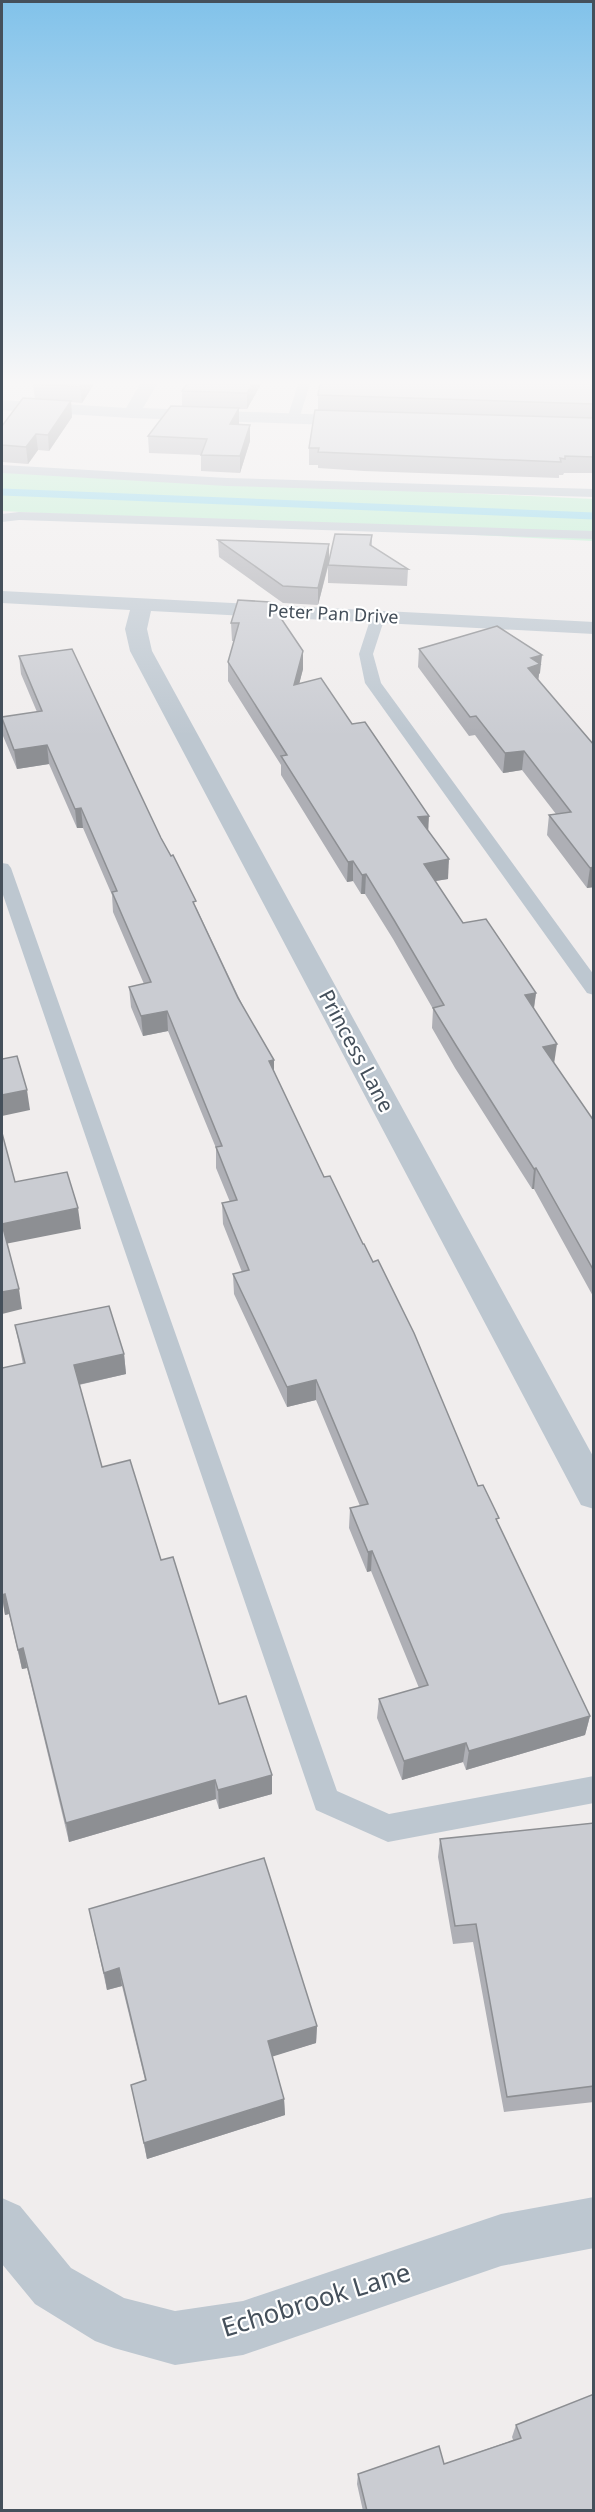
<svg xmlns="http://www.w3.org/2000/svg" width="595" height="2512" font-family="'Noto Sans',sans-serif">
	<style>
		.green { fill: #baefcf }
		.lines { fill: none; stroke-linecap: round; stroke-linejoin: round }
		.stream { stroke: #87d6ec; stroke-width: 7 }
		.lane { fill: #bdc7d0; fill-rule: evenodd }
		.street { fill: #bdc7d0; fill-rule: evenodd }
		.wall { fill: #aeafb5 }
		.shaded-wall { fill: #8d8f93 }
		.building { fill: #caccd2; stroke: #8d8f93; stroke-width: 1.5 }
		.labels { text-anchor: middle; stroke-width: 4.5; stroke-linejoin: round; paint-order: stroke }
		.far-street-label { font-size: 18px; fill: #45505b; stroke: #fff }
		.street-label { font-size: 21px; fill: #45505b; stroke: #fff }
		.near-street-label { font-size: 26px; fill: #45505b; stroke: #fff }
	</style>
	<rect width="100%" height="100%" fill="#f0eded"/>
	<!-- green -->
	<path class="green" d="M2 472 593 499V541L2 511Z"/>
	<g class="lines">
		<!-- stream -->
		<path class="stream" d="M2 492 594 516"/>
		<!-- lane -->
		<g class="lane">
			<path d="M298 384H310L299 419 293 423 287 419Z"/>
			<path d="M2 465 227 478 594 489V497L227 486 2 473Z"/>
			<path d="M19 512 594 531V539L19 520 2 522V514Z"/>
			<path d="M378 613 385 617 373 654 381 683 594 975V995L587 993 365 683 359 654 371 617Z"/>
			<path d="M2 863 8 864 11 868 337 1791 389 1814 594 1776V1803L388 1842 316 1810 2 892Z"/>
		</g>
		<!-- street -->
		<g class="street">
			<path d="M140 384H157L143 408 359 416 365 417 368 421 365 425 359 426 131 418 2 410V400L126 408Z"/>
			<path d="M2 591 594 622V634L151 611 147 629 152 651 594 1458V1509L581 1505 130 651 125 629 130 610 2 603Z"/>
			<path d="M594 2197V2248L501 2266 243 2355 175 2365 114 2348 95 2341 35 2304 2 2264V2198L20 2206 71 2268 124 2298 175 2311 243 2301 501 2214Z"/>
		</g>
	</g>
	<!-- wall -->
	<g class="wall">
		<path d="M33 384H94L82 403 71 402 72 417 49 451 38 450 28 464 2 462V426L35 399Z"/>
		<path d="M261 384 247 409H239V424L250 425V441L240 473 201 471V455L149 453 148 436 182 406V391Z"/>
		<path d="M318 395 594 400 593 418H594V473H564L563 475H559V478L364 471 318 468V465H309V448L318 410Z"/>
		<path d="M372 535V546L408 569 407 586 328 583V567L318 605 283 603 219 557 218 540 329 544V559Z"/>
		<path d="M238 600 303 669 299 684 352 724 428 831 448 879 435 881 463 923 536 993 534 1009 554 1063 594 1121V1298L534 1189H532L455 1068 432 1028 433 1009 393 939 365 894H361L353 881 347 882 281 775V765L228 681V662L234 641H232L231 623Z"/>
		<path d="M419 649 540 673 539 674 538 680 594 745V887L587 888 547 835 549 815 556 814 522 770 503 773 475 735 469 736 418 667Z"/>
		<path d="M19 656 161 838 197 909 324 1177 498 1525 590 1716 585 1735 466 1770 463 1762 402 1780 377 1718 379 1699 419 1688 371 1571 367 1572 349 1528 350 1508 360 1506 316 1400 287 1407 234 1294 233 1274 242 1272 223 1224 222 1203 230 1202 216 1168V1148L168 1031 143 1036 131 1007 129 987 144 984 113 912 112 895 83 828H77L49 764 17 769 3 736 2 717 37 712 21 674Z"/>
		<path d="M15 1325 124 1354 126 1374 79 1385 102 1467 161 1560 219 1704 272 1794 219 1809 216 1799 69 1842 27 1668 22 1669 9 1614 5 1615 2 1598V1368L23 1364Z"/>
		<path d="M594 1823V2102L504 2112 473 1942 453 1944 438 1857 440 1839Z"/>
		<path d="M89 1909 317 2026 316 2043 272 2056 284 2099 285 2115 147 2159 131 2085 145 2080 122 1986 107 1990Z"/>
		<path d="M516 2425 594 2511H363L357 2484 358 2474 444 2464 513 2440 512 2437Z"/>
	</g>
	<!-- shaded-wall -->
	<g class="shaded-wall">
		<path d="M82 384H94L82 403 80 387Z"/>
		<path d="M252 384H261L247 409V393Z"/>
		<path d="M71 401 72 417 49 451 48 435Z"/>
		<path d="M239 408V424L230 440V424Z"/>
		<path d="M250 425V441L240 473V456Z"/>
		<path d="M36 434 38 450 28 464 26 447Z"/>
		<path d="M329 544V561L318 605V588Z"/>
		<path d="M303 651V669L294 704V685Z"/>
		<path d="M542 655 540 673 539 674 538 682 528 668 531 658Z"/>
		<path d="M47 745 49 764 17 769 14 750Z"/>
		<path d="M524 751 522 770 503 773 505 753Z"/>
		<path d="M81 808 83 828H77L75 809Z"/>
		<path d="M429 816 428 835 418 817Z"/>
		<path d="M449 859 448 879 423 883 424 864Z"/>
		<path d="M353 861V881L347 882 348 862Z"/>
		<path d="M594 867V887L587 888 590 868Z"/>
		<path d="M366 874 365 894H361L362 875Z"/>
		<path d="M536 993 533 1013 525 995Z"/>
		<path d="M167 1011 168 1031 143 1036 141 1016Z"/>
		<path d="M557 1044 554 1064 543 1047Z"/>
		<path d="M274 1060V1080L269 1061Z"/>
		<path d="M27 1090 30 1110 2 1116V1095Z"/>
		<path d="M536 1168 534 1189H532L534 1169Z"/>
		<path d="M78 1208 81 1229 5 1244 2 1224Z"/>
		<path d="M19 1289 22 1309 2 1314V1292Z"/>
		<path d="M124 1354 126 1374 77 1385 74 1365Z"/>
		<path d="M316 1380V1400L287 1407V1387Z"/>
		<path d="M372 1551 371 1571 367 1572 368 1552Z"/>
		<path d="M5 1594 9 1614 5 1615 2 1595Z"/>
		<path d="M23 1648 27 1668 22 1669 18 1650Z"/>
		<path d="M590 1716 585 1735 466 1770 469 1751Z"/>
		<path d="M466 1743 463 1762 402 1780 404 1761Z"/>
		<path d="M272 1775V1794L219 1809 218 1790Z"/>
		<path d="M215 1780 216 1799 69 1842 66 1823Z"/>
		<path d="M119 1968 122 1986 107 1990 104 1973Z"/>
		<path d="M317 2026 316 2043 268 2058V2041Z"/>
		<path d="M284 2099 285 2115 147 2159 144 2143Z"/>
	</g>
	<!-- building -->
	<g class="building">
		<path d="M36 384H82L80 387Z"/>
		<path d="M187 384H252L247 393 182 391Z"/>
		<path d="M320 384H591L594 404 318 395Z"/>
		<path d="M23 398 71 401 48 435 36 434 26 447 2 445V426Z"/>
		<path d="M171 406 239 408 230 424 250 425 240 456 201 455 207 439 148 436Z"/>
		<path d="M315 410 594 418V457L565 456V459L560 458 561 462 364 454 318 452 319 448H309Z"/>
		<path d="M335 534 372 535 370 545 408 569 328 565Z"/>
		<path d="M218 540 329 544 318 588 283 586Z"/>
		<path d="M238 600 270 602 303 651 294 685 321 678 352 724 365 722 429 816 418 817 449 859 424 864 463 923 486 919 536 993 525 995 557 1044 543 1047 594 1121V1271L536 1168 534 1169 457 1047 433 1008 444 1005 394 920 366 874 362 875 353 861 348 862 281 756 287 755 228 662 239 623H231Z"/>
		<path d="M497 626 542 655 531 658 540 664 528 668 594 745V867L590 868 549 815 571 812 524 751 505 753 476 716 470 717 419 649Z"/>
		<path d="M72 649 161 838 171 856 173 855 196 901 193 902 238 998 274 1060 269 1061 324 1177 330 1176 363 1244H364L373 1262 378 1260 414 1333 478 1486 483 1485 499 1518 496 1519 590 1716 469 1751 466 1743 404 1761 379 1699 428 1685 372 1551 368 1552 350 1508 368 1504 316 1380 287 1387 233 1274 249 1270 222 1203 237 1200 216 1147 222 1146 167 1011 141 1016 129 987 151 982 112 892 117 891 81 808 75 809 47 745 14 750 2 718V717L42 711 19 656Z"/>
		<path d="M17 1056 27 1090 2 1095V1059Z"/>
		<path d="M2 1133 15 1182 67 1172 78 1208 2 1224Z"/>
		<path d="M2 1224 19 1289 2 1292Z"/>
		<path d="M109 1306 124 1354 74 1365 102 1467 130 1460 161 1560 173 1557 219 1704 246 1696 272 1775 218 1790 215 1780 66 1823 23 1648 18 1650 5 1594 2 1595V1368L25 1363 15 1325Z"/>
		<path d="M594 1823V2086L507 2097 476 1924 455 1926 440 1839Z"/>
		<path d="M264 1858 317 2026 268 2041 284 2099 144 2143 131 2085 146 2080 119 1968 104 1973 89 1909Z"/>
		<path d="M594 2394V2511H367L358 2474 439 2446 444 2464 521 2438 516 2425Z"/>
	</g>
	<!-- sky -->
	<linearGradient id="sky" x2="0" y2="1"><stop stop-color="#81c2ea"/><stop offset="0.52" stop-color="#f8f7f7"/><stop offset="1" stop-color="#f8f7f7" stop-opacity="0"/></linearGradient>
	<rect width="595" height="736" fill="url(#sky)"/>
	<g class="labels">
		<!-- far-street labels -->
		<g class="far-street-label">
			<text transform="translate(333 614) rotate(3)" y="6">Peter Pan Drive</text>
		</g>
		<!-- street labels -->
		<g class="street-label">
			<text transform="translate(356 1051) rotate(62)" y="7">Princess Lane</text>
		</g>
		<!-- near-street labels -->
		<g class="near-street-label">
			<text transform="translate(316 2300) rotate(-17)" y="9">Echobrook Lane</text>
		</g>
	</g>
	<!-- border -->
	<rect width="595" height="2512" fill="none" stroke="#45505b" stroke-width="6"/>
</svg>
